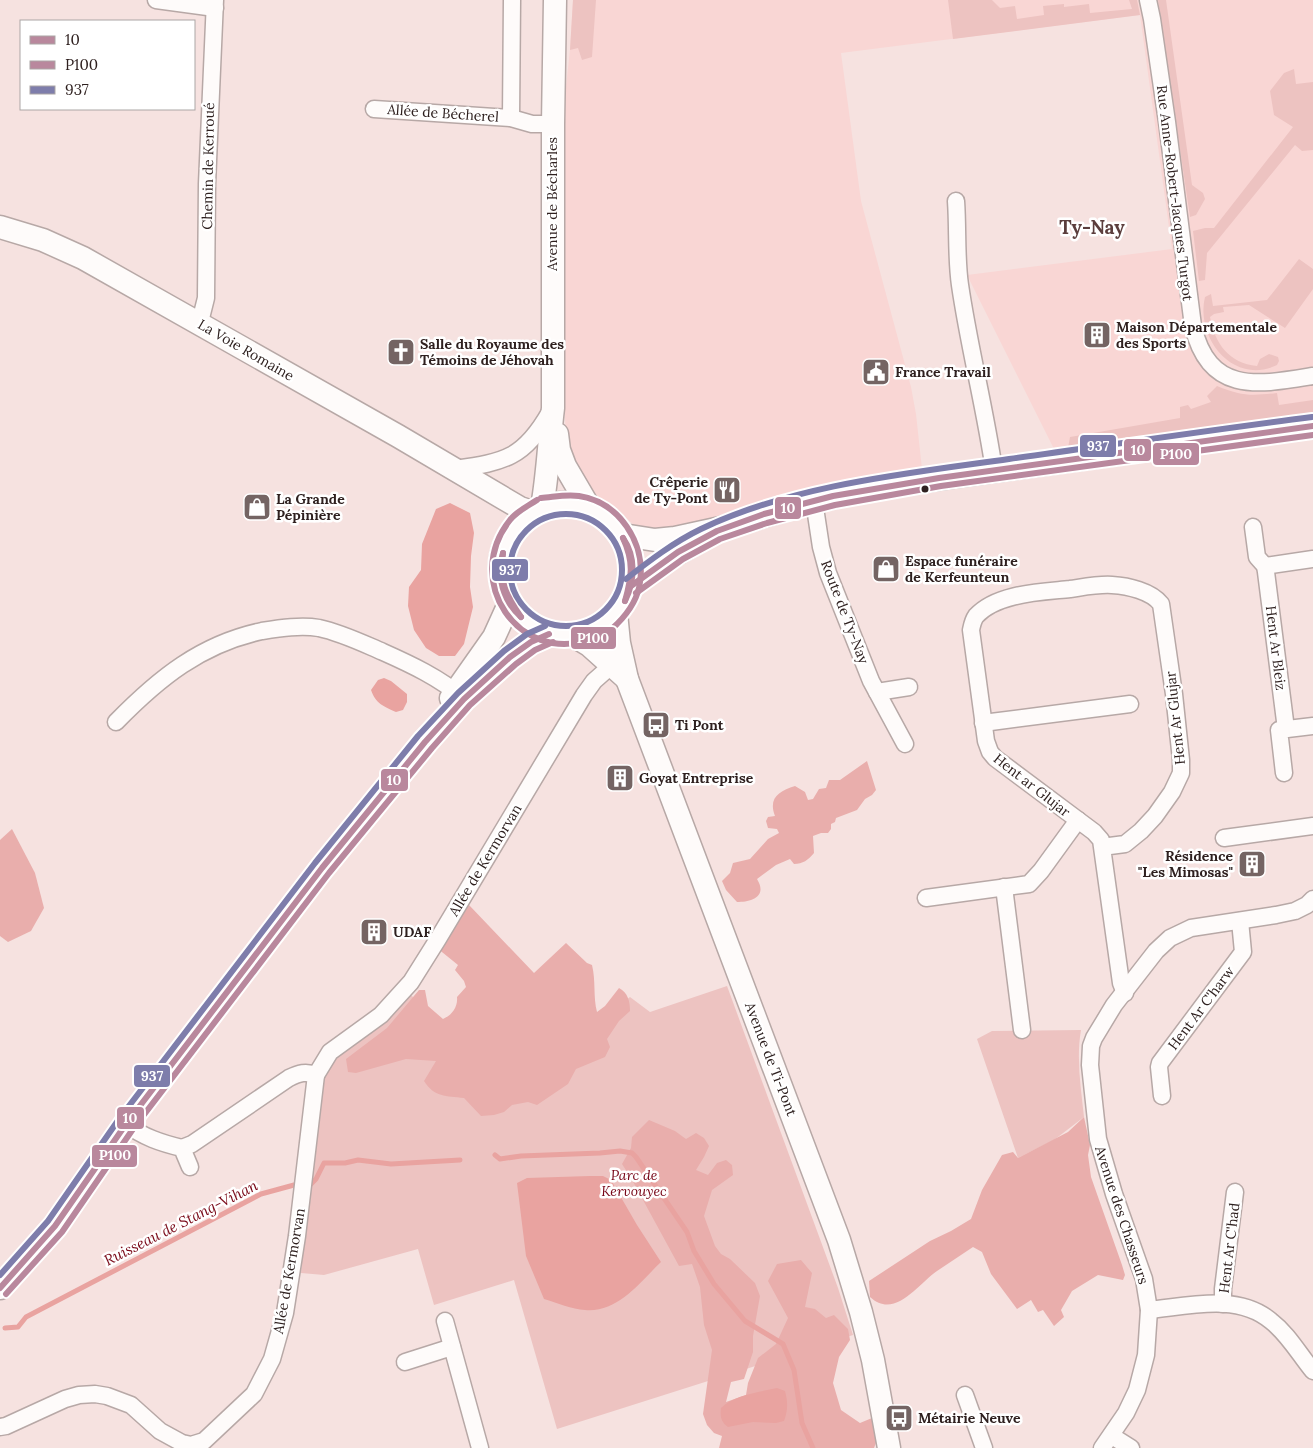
<svg xmlns="http://www.w3.org/2000/svg" width="1313" height="1448" font-family="Lora,serif">
	<style>
		.built { fill: #f9d6d4 }
		.green { fill: #edc3c1 }
		.forest { fill: #e9aeac }
		.water { fill: #e9a3a0 }
		.lines { fill: none; stroke-linecap: round; stroke-linejoin: round }
		.stream { stroke: #e9a3a0; stroke-width: 5 }
		.street-casing { stroke: #b7a8a6; stroke-width: 19 }
		.secondary-casing { stroke: #b7a8a6; stroke-width: 25 }
		.street { stroke: #fefbfa; stroke-width: 16 }
		.secondary { stroke: #fefbfa; stroke-width: 22 }
		.bus-1-casing { stroke: #fff; stroke-width: 10 }
		.bus-2-casing { stroke: #fff; stroke-width: 10 }
		.bus-3-casing { stroke: #fff; stroke-width: 10 }
		.bus-1 { stroke: #b9889d; stroke-width: 6 }
		.bus-2 { stroke: #b9889d; stroke-width: 6 }
		.bus-3 { stroke: #7e7dab; stroke-width: 6 }
		.bus-dot { fill: #2e201f; stroke: #fff; stroke-width: 2 }
		.labels { text-anchor: middle; stroke-width: 5; stroke-linejoin: round; paint-order: stroke }
		.street-label { font-size: 14px; fill: #2e201f; stroke: #fff }
		.poi-label { font-size: 14px; font-weight: bold; fill: #2e201f; stroke: #fff; text-anchor: start }
		.park-label { font-size: 14px; font-style: italic; fill: #760416; stroke: #fff }
		.water-label { font-size: 15px; font-style: italic; fill: #7a0a19; stroke: #fff }
		.district-label { font-size: 19px; font-weight: bold; fill: #5b3d3c; stroke: #fff }
		.line-badge { stroke: #fff; stroke-width: 2 }
		.badge-label { font-size: 14px; text-anchor: middle; font-weight: bold; fill: #fff }
	</style>
	<rect width="100%" height="100%" fill="#f6e2e0"/>
	<!-- built -->
	<path class="built" d="M573 0H1313V414L1055 451 967 275 1172 249 1140 15 841 53 861 201 911 387 916 414 922 469 871 479 679 531 646 530 633 524 595 494 577 475 566 440 562 353 561 131 570 50Z"/>
	<!-- green -->
	<g class="green">
		<path d="M573 0H596L592 57 582 60 578 48 570 50Z"/>
		<path d="M948 0H992L1000 8 1015 6 1017 19 1044 15 1043 6 1064 4V7L1089 4 1090 13 1132 9 1129 0H1137L1140 15 953 39Z"/>
		<path d="M1158 0H1166L1192 185 1203 193 1205 199 1196 215 1190 217Z"/>
		<path d="M1294 69 1296 84 1313 82V150L1302 151 1295 145 1207 253 1205 280 1199 281 1193 231 1205 228H1214L1293 127 1274 115 1270 91 1284 73Z"/>
		<path d="M1299 259 1313 269V289L1285 328 1249 305 1223 307 1224 312 1214 314 1210 317C1215 344 1229 363 1257 366L1260 359 1269 354 1278 357 1279 361 1277 365C1234 386 1195 339 1205 297L1211 294 1213 306 1267 300Z"/>
		<path d="M1217 386C1241 396 1251 396 1277 393L1279 405 1313 400V414L1068 448 1070 437 1180 418V407L1188 405 1191 409 1211 402 1207 396Z"/>
		<path d="M727 986 838 1288 853 1335 557 1429 514 1280 434 1305 418 1249 324 1275 301 1273 309 1173 320 1087 333 1060 411 995 493 1078 591 1028 630 997 650 1012Z"/>
		<path d="M1081 1030C1076 1059 1081 1088 1084 1117L1054 1140 1018 1158 977 1039 992 1031Z"/>
	</g>
	<!-- forest -->
	<g class="forest">
		<path d="M867 761 876 790 872 795 865 799 857 810 836 818 835 822 831 824V829L828 833H821L813 836 814 853C808 860 803 864 794 864L790 859 776 865 757 879C768 897 751 902 737 902L726 890 722 881 730 873 733 863 750 859 768 839 779 833 777 829 768 828 766 821 768 817 775 816C768 798 779 791 795 786L805 792 808 800 813 799 819 789 826 788 829 780H840Z"/>
		<path d="M12 829 35 873 44 908 31 931 8 942 0 936V840Z"/>
		<path d="M469 905 534 973 566 943 587 963 592 965C596 981 593 997 597 1012L605 1006 619 988C628 993 630 1001 630 1011L619 1021 607 1039 610 1047 605 1057 576 1069 568 1084 537 1105 528 1102 512 1105 504 1112 494 1115 481 1116 464 1098C446 1096 434 1097 424 1081L436 1061 406 1059 356 1073 348 1072 346 1059 387 1028 419 990H425L428 1006 443 1019C452 1015 458 1007 457 997L466 987 464 981 455 970 458 965 437 948Z"/>
		<path d="M1084 1117 1090 1145 1088 1155 1091 1177 1122 1265 1125 1275 1123 1280 1098 1275 1072 1291 1061 1310 1064 1317 1054 1326 1043 1310 1038 1312 1031 1300 1017 1309 991 1274 982 1252 973 1247C961 1255 949 1263 937 1271 918 1284 895 1320 870 1297L869 1281 930 1241 951 1231 971 1219 982 1190 1002 1155 1013 1152 1018 1158 1068 1132Z"/>
		<path d="M649 1120 675 1131 686 1139 696 1133 704 1138 709 1146 704 1157 696 1170 708 1175 717 1163 726 1160 732 1165 733 1175 712 1190 704 1216 715 1246 721 1254 730 1259 755 1283 760 1296 753 1336V1352L744 1379 731 1382 726 1402 746 1395 748 1383 758 1358 776 1344 788 1318 768 1281 777 1264 801 1260 812 1273 805 1307 815 1309 826 1318 834 1315 848 1329 850 1340 839 1357 833 1383 841 1410 860 1423 872 1418 877 1440 874 1448H719L722 1436 714 1433 707 1425 703 1414 712 1350 704 1325 700 1287 692 1264 679 1266 631 1178 622 1164 631 1148 632 1137Z"/>
	</g>
	<!-- water -->
	<g class="water">
		<path d="M450 503 470 513 474 533 471 556 470 587 473 607 464 644 455 656H439L426 648 414 630 408 606 409 587 421 570 422 544 436 509Z"/>
		<path d="M384 678 391 681 407 694V702L403 710 396 712C383 706 376 704 371 690L378 680Z"/>
		<path d="M590 1176H603L611 1180 637 1225 661 1262C640 1282 618 1313 585 1310 572 1309 557 1303 544 1299L526 1256 517 1183 527 1178Z"/>
		<path d="M777 1388 785 1391C788 1402 788 1410 784 1421L776 1423 753 1422 728 1427C721 1422 720 1417 721 1408 734 1395 759 1392 777 1388Z"/>
	</g>
	<g class="lines">
		<!-- stream -->
		<g class="stream">
			<path d="M495 1155 500 1159 521 1156 600 1153 620 1151 632 1153 636 1157 687 1232 694 1251 714 1284 745 1321 783 1344 794 1370 802 1423 813 1448"/>
			<path d="M5 1328 18 1327 26 1317 261 1194 294 1185 308 1187 316 1179 324 1163H345L358 1160 391 1164 460 1160"/>
		</g>
		<defs>
			<g id="street">
				<path d="M156 0 215 8"/>
				<path d="M1148 0 1152 19 1167 122 1193 326C1209 395 1258 385 1313 376"/>
				<path d="M374 109 511 118 532 124H553"/>
				<path d="M511 118 512 0"/>
				<path d="M956 201C958 229 956 258 960 285 969 347 985 408 994 470"/>
				<path d="M198 323 202 314 206 298 207 184 215 0"/>
				<path d="M455 469C505 462 524 458 550 412"/>
				<path d="M814 501 821 547 828 573 871 681 905 744"/>
				<path d="M1253 527 1257 557 1265 566 1266 572 1286 729"/>
				<path d="M1265 566 1313 559"/>
				<path d="M877 692 909 687"/>
				<path d="M116 722C159 678 201 644 262 631 281 628 301 625 319 628 342 633 362 643 383 652 410 664 440 678 463 698"/>
				<path d="M983 723 1130 704"/>
				<path d="M1284 773 1279 730 1313 726"/>
				<path d="M1224 838 1313 826"/>
				<path d="M1102 847 1125 844 1141 831 1155 816 1172 792 1181 773V760L1174 694 1161 604C1151 591 1128 586 1112 585 1099 584 1084 587 1070 589 1042 592 997 593 976 616 973 620 972 625 971 630L986 741 990 752 995 758 1094 832 1101 840 1121 983 1125 993"/>
				<path d="M1004 887 1022 1030"/>
				<path d="M926 898 1029 884 1041 871 1078 820"/>
				<path d="M1162 1096 1159 1067 1160 1063 1243 952 1240 921"/>
				<path d="M126 1124C143 1137 161 1143 182 1148L190 1167"/>
				<path d="M182 1148 192 1144 289 1078C299 1073 306 1071 316 1075L330 1052 381 1015 411 982 438 939 584 695 594 681 620 658"/>
				<path d="M1223 1304V1289L1235 1192"/>
				<path d="M1149 1310C1189 1306 1238 1293 1271 1321 1288 1334 1299 1354 1313 1371"/>
				<path d="M445 1321 480 1448"/>
				<path d="M405 1362 452 1347"/>
				<path d="M965 1395 984 1448"/>
				<path d="M0 1427 6 1426 65 1399 79 1395 95 1394 107 1396 131 1405 160 1431 182 1443 191 1445 204 1441 254 1394 272 1359 285 1313 297 1236 316 1075"/>
				<path d="M1112 1436 1131 1448"/>
				<path d="M1102 1448 1126 1413 1137 1390 1146 1355 1149 1310 1144 1279 1114 1194 1098 1139 1090 1065 1091 1046 1094 1038 1114 1005 1156 951 1170 938 1191 928 1276 915 1295 911 1307 905 1313 899"/>
			</g>
			<g id="secondary">
				<path d="M0 227 43 240 83 258 398 436 520 508 532 512"/>
				<path d="M557 434 559 450 565 466 589 507"/>
				<circle cx="566" cy="569" r="66"/>
				<path d="M542 507C548 474 549 441 553 408V124L555 0"/>
				<path d="M623 535 655 540 675 538 730 526 814 501 901 484 1313 426"/>
				<path d="M631 586 661 563 703 539"/>
				<path d="M616 613 619 643 627 679 839 1240 861 1312 873 1360 889 1448"/>
				<path d="M574 636 589 645 627 679"/>
				<path d="M451 698 494 637 509 604"/>
				<path d="M0 1288 28 1258 55 1226 126 1124 322 868 425 742 464 699 510 657 531 642 549 634"/>
			</g>
		</defs>
		<!-- street casing -->
		<use href="#street" class="street-casing"/>
		<!-- secondary casing -->
		<use href="#secondary" class="secondary-casing"/>
		<!-- street -->
		<use href="#street" class="street"/>
		<!-- secondary -->
		<use href="#secondary" class="secondary"/>
		<defs>
			<g id="bus-1">
				<path d="M623 538C636 557 635 581 625 601"/>
				<path d="M623 538C634 562 632 576 625 601"/>
				<path d="M503 553C500 583 504 592 521 617"/>
				<path d="M503 553C495 575 504 602 521 617"/>
				<path d="M631 586 678 552 717 531 764 514 833 496 939 478 1313 426"/>
				<path d="M0 1288 55 1226 126 1124 322 868 425 742 464 699 510 657 531 642 549 634"/>
			</g>
			<g id="bus-2">
				<path d="M537 500C528 506 517 511 510 520 462 580 518 665 591 639 601 636 610 632 617 624 629 612 638 599 640 582 646 543 619 502 579 496 566 494 554 497 541 498"/>
				<path d="M636 593 683 559 720 539 767 523 835 505 941 486 1313 435"/>
				<path d="M6 1294 62 1232 133 1129 329 873 432 748 470 705 516 664 535 650 553 642"/>
			</g>
			<g id="bus-3">
				<circle cx="566" cy="570" r="56"/>
				<path d="M626 579C649 561 674 542 701 529 792 485 910 473 1009 459 1110 445 1211 430 1312 417"/>
				<path d="M0 1275 48 1221 119 1119 315 863 418 736 458 693 504 651 527 634 545 626"/>
			</g>
		</defs>
		<!-- bus-1 casing -->
		<use href="#bus-1" class="bus-1-casing"/>
		<!-- bus-2 casing -->
		<use href="#bus-2" class="bus-2-casing"/>
		<!-- bus-3 casing -->
		<use href="#bus-3" class="bus-3-casing"/>
		<!-- bus-1 -->
		<use href="#bus-1" class="bus-1"/>
		<!-- bus-2 -->
		<use href="#bus-2" class="bus-2"/>
		<!-- bus-3 -->
		<use href="#bus-3" class="bus-3"/>
	</g>
	<!-- icons -->
	<defs>
		<symbol id="building-square" viewBox="-11 -11 22 22"><rect x="-9" y="-9" width="18" height="18" rx="4" fill="#746463" stroke="#fff"/><path d="M-4-6H4V6H1V3H-1V6H-4ZM-2.5-4.3h1.7v1.8h-1.7ZM.8-4.3h1.7v1.8H.8ZM-2.5-1h1.7V.8h-1.7ZM.8-1h1.7V.8H.8Z" fill="#fff"/></symbol>
		<symbol id="church-square" viewBox="-11 -11 22 22"><rect x="-9" y="-9" width="18" height="18" rx="4" fill="#746463" stroke="#fff"/><path d="M-1.2-6h2.4v3.5h3.3v2.4h-3.3V6h-2.4V-.1h-3.3v-2.4h3.3Z" fill="#fff"/></symbol>
		<symbol id="civic-square" viewBox="-11 -11 22 22"><rect x="-9" y="-9" width="18" height="18" rx="4" fill="#746463" stroke="#fff"/><path d="M-.6-6.5H3V-4.5H.6V-3L4-1V1h2V6H-6V1h2V-1L-.6-3ZM-1.2 2.5V6h2.4V2.5Z" fill="#fff"/></symbol>
		<symbol id="restaurant-square" viewBox="-11 -11 22 22"><rect x="-9" y="-9" width="18" height="18" rx="4" fill="#746463" stroke="#fff"/><path d="M-5-6h1v4h1v-4h1v4h1v-4h1v5L-1.5 .5V6h-2V.5L-5-1ZM5-6V6H3V1.5H1.5Q1.5-4 5-6Z" fill="#fff"/></symbol>
		<symbol id="shop-square" viewBox="-11 -11 22 22"><rect x="-9" y="-9" width="18" height="18" rx="4" fill="#746463" stroke="#fff"/><path d="M-5-2.5h2.3a2.7 3.5 0 0 1 5.4 0H5L5.5 6h-11ZM-1.5-2.5h3a1.5 2.3 0 0 0-3 0Z" fill="#fff"/></symbol>
		<symbol id="bus-square" viewBox="-11 -11 22 22"><rect x="-9" y="-9" width="18" height="18" rx="4" fill="#746463" stroke="#fff"/><path d="M-5-6H5V4H4V6H2V4H-2V6H-4V4H-5ZM-3.5-4V0h7V-4ZM-3.5 1.2v1.5H-2V1.2ZM2 1.2v1.5H3.5V1.2Z" fill="#fff"/></symbol>
	</defs>
	<g fill-rule="evenodd">
		<use href="#building-square" x="1081" y="319" width="32" height="32"/>
		<use href="#church-square" x="385" y="336" width="32" height="32"/>
		<use href="#civic-square" x="860" y="356" width="32" height="32"/>
		<use href="#restaurant-square" x="711" y="474" width="32" height="32"/>
		<use href="#shop-square" x="241" y="491" width="32" height="32"/>
		<use href="#shop-square" x="870" y="553" width="32" height="32"/>
		<use href="#bus-square" x="640" y="709" width="32" height="32"/>
		<use href="#building-square" x="604" y="762" width="32" height="32"/>
		<use href="#building-square" x="1236" y="848" width="32" height="32"/>
		<use href="#building-square" x="358" y="916" width="32" height="32"/>
		<use href="#bus-square" x="883" y="1402" width="32" height="32"/>
	</g>
	<!-- markers -->
	<circle class="bus-dot" cx="925" cy="489" r="4.5"/>
	<g class="labels">
		<!-- street labels -->
		<g class="street-label">
			<text transform="translate(443 113) rotate(4)" y="5">Allée de Bécherel</text>
			<text transform="translate(208 166) rotate(-89)" y="5">Chemin de Kerroué</text>
			<text transform="translate(1175 193) rotate(83)" y="5">Rue Anne-Robert-Jacques Turgot</text>
			<text transform="translate(552 204) rotate(-90)" y="5">Avenue de Bécharles</text>
			<text transform="translate(246 350) rotate(30)" y="5">La Voie Romaine</text>
			<text transform="translate(845 612) rotate(69)" y="5">Route de Ty-Nay</text>
			<text transform="translate(1276 648) rotate(83)" y="5">Hent Ar Bleiz</text>
			<text transform="translate(1175 718) rotate(-96)" y="5">Hent Ar Glujar</text>
			<text transform="translate(1032 785) rotate(38)" y="5">Hent ar Glujar</text>
			<text transform="translate(485 860) rotate(-59)" y="5">Allée de Kermorvan</text>
			<text transform="translate(1201 1008) rotate(-53)" y="5">Hent Ar C'harw</text>
			<text transform="translate(771 1059) rotate(69)" y="5">Avenue de Ti-Pont</text>
			<text transform="translate(1122 1215) rotate(72)" y="5">Avenue des Chasseurs</text>
			<text transform="translate(1229 1248) rotate(-83)" y="5">Hent Ar C'had</text>
			<text transform="translate(289 1271) rotate(-80)" y="5">Allée de Kermorvan</text>
		</g>
		<!-- poi labels -->
		<g class="poi-label">
			<text x="1116" y="332">Maison Départementale<tspan x="1116" dy="16">des Sports</tspan></text>
			<text x="420" y="349">Salle du Royaume des<tspan x="420" dy="16">Témoins de Jéhovah</tspan></text>
			<text x="895" y="377">France Travail</text>
			<text x="708" y="487" text-anchor="end">Crêperie<tspan x="708" dy="16">de Ty-Pont</tspan></text>
			<text x="276" y="504">La Grande<tspan x="276" dy="16">Pépinière</tspan></text>
			<text x="905" y="566">Espace funéraire<tspan x="905" dy="16">de Kerfeunteun</tspan></text>
			<text x="675" y="730">Ti Pont</text>
			<text x="639" y="783">Goyat Entreprise</text>
			<text x="1233" y="861" text-anchor="end">Résidence<tspan x="1233" dy="16">"Les Mimosas"</tspan></text>
			<text x="393" y="937">UDAF</text>
			<text x="918" y="1423">Métairie Neuve</text>
		</g>
		<!-- park labels -->
		<g class="park-label">
			<text x="634" y="1180">Parc de<tspan x="634" dy="16">Kervouyec</tspan></text>
		</g>
		<!-- water labels -->
		<g class="water-label">
			<text transform="translate(181 1223) rotate(-27)" y="5">Ruisseau de Stang-Vihan</text>
		</g>
		<!-- district labels -->
		<g class="district-label">
			<text x="1092" y="234">Ty-Nay</text>
		</g>
	</g>
	<g class="line-badge">
		<rect x="1079" y="434" width="38" height="24" rx="5" fill="#7e7dab"/>
		<rect x="1123" y="438" width="29" height="24" rx="5" fill="#b9889d"/>
		<rect x="1152" y="442" width="48" height="24" rx="5" fill="#b9889d"/>
		<rect x="774" y="496" width="28" height="24" rx="5" fill="#b9889d"/>
		<rect x="491" y="558" width="38" height="24" rx="5" fill="#7e7dab"/>
		<rect x="570" y="626" width="47" height="24" rx="5" fill="#b9889d"/>
		<rect x="380" y="768" width="29" height="24" rx="5" fill="#b9889d"/>
		<rect x="133" y="1064" width="38" height="24" rx="5" fill="#7e7dab"/>
		<rect x="116" y="1106" width="29" height="24" rx="5" fill="#b9889d"/>
		<rect x="91" y="1144" width="47" height="24" rx="5" fill="#b9889d"/>
	</g>
	<g class="badge-label">
		<text x="1098" y="451">937</text>
		<text x="1138" y="455">10</text>
		<text x="1176" y="459">P100</text>
		<text x="788" y="513">10</text>
		<text x="510" y="575">937</text>
		<text x="593" y="643">P100</text>
		<text x="394" y="785">10</text>
		<text x="152" y="1081">937</text>
		<text x="130" y="1123">10</text>
		<text x="115" y="1160">P100</text>
	</g>
	<!-- legend -->
	<rect x="20" y="20" width="175" height="90" fill="#ffffff" stroke="#aba6a5"/>
	<rect x="30" y="36" width="25" height="8" fill="#b9889d" stroke="#aba6a5"/>
	<text x="65" y="45" font-size="15" fill="#2e201f">10</text>
	<rect x="30" y="61" width="25" height="8" fill="#b9889d" stroke="#aba6a5"/>
	<text x="65" y="70" font-size="15" fill="#2e201f">P100</text>
	<rect x="30" y="86" width="25" height="8" fill="#7e7dab" stroke="#aba6a5"/>
	<text x="65" y="95" font-size="15" fill="#2e201f">937</text>
</svg>
